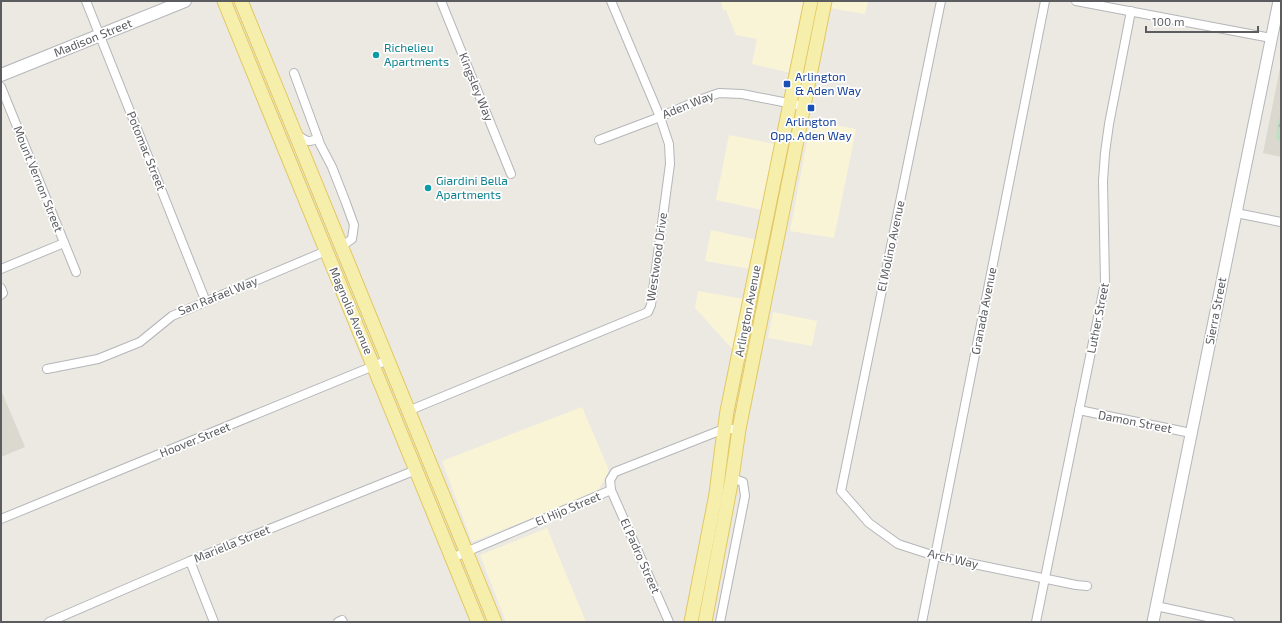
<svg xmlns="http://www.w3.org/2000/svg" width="1282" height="623" font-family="'Exo 2',sans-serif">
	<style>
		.commercial { fill: #faf4d7 }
		.education { fill: #dbd8cf }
		.grass { fill: url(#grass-tufts) }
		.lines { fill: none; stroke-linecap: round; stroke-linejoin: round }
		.minor-casing { stroke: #b4b6ba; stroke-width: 10 }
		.tertiary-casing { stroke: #b4b6ba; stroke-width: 13 }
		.secondary-casing { stroke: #b5b7bc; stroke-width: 14 }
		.primary-casing { stroke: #e2c763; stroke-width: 15 }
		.minor { stroke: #fff; stroke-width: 8 }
		.tertiary { stroke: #fff; stroke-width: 11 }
		.secondary { stroke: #fff; stroke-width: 12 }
		.primary { stroke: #f6efab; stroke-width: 13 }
		.culture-dot { fill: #0f9aa8; stroke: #fff; stroke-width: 1.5 }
		.transit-dot { fill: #1a4fb4; stroke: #fff; stroke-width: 1.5 }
		.labels { text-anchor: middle; stroke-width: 3.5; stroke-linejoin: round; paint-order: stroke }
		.street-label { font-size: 12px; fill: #5a5c60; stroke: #fff }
		.culture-label { font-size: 12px; fill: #0d838f; stroke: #fff; text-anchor: start }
		.transit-label { font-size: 12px; fill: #164399; stroke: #fff; text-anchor: start }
	</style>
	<defs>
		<pattern id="grass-tufts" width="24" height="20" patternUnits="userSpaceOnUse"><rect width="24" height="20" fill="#bfe0c2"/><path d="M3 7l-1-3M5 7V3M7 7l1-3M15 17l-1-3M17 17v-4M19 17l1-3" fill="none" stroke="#9eb9a1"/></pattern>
	</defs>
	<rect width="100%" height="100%" fill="#ebe9e1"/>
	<!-- commercial -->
	<g class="commercial">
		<path d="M721 1H805L791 73 752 64 757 39 736 35 726 10H723Z"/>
		<path d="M831 1H868L865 14 830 8Z"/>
		<path d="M811 120 856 129 834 238 790 231Z"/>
		<path d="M729 135 775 144 762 210 716 200Z"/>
		<path d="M711 230 757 240 750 269 705 261Z"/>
		<path d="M698 291 744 299 734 351 695 308Z"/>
		<path d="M773 312 817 321 812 346 768 338Z"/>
		<path d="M582 407 608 468V473L599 489 575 501 472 542 442 461Z"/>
		<path d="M547 528 586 622H506L480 555Z"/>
	</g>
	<!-- education -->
	<g class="education">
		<path d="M1281 63V157L1263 153Z"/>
		<path d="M1 390 25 447 1 457Z"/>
	</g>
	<!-- grass -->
	<path class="grass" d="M1281 111V143L1276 138 1278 123Z"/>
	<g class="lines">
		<defs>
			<g id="minor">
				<path d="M86 1 206 302"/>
				<path d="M441 1 511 174"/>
				<path d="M941 1 841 491 869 523 898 544 935 556 1076 585 1087 586"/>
				<path d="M1076 1 1271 38"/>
				<path d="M294 73 320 144 332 167 346 203 354 225 352 239 342 246"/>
				<path d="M1 87 76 272"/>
				<path d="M296 134C305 140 308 144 318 138"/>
				<path d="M599 140 660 117 699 100 719 93 742 94 803 106"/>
				<path d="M1236 213 1281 222"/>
				<path d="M1 269 64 243"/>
				<path d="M1 288 3 293 1 295"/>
				<path d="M47 369 98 359 140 342 172 316 326 251"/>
				<path d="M1079 410 1191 433"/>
				<path d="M408 411 648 312 651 305 670 164 669 144 660 117 611 1"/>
				<path d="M1 519 388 360"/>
				<path d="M452 558 611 490"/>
				<path d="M190 561 214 622"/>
				<path d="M1156 606 1230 622"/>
				<path d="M49 622 190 561 416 470"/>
				<path d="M338 622 342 620 343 622"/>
				<path d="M669 622 611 490 610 480 615 472 724 429H739"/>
				<path d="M720 622 745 496 743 482 732 478"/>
				<path d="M922 622 1045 1"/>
				<path d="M1036 622 1105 283 1103 181 1105 153 1109 124 1131 11"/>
			</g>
			<path id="tertiary" d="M1153 622 1279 1"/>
			<path id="secondary" d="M1 75 185 1"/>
			<g id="primary">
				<path d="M224 1 478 622"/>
				<path d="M241 1 495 622"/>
				<path d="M691 622 716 494 722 446 727 411 811 1"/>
				<path d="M705 622 732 478 739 429 825 1"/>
			</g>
		</defs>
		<!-- minor casing -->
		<use href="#minor" class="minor-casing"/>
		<!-- tertiary casing -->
		<use href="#tertiary" class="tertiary-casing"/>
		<!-- secondary casing -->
		<use href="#secondary" class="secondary-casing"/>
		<!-- primary casing -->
		<use href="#primary" class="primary-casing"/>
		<!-- minor -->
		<use href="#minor" class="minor"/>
		<!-- tertiary -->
		<use href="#tertiary" class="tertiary"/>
		<!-- secondary -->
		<use href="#secondary" class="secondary"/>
		<!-- primary -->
		<use href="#primary" class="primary"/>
	</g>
	<!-- markers -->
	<g class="culture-dot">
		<circle cx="376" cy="55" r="4"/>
		<circle cx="428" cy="188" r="4"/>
	</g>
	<g class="transit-dot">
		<rect x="783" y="80" width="8" height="8" rx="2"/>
		<rect x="807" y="104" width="8" height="8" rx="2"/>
	</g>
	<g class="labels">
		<!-- street labels -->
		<g class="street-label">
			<text transform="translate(93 38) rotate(-22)" y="4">Madison Street</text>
			<text transform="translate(476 87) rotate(68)" y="4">Kingsley Way</text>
			<text transform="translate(688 105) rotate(-22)" y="4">Aden Way</text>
			<text transform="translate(146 151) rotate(68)" y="4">Potomac Street</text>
			<text transform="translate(38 179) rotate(68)" y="4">Mount Vernon Street</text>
			<text transform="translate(891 246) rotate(-78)" y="4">El Molino Avenue</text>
			<text transform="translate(657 257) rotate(-82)" y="4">Westwood Drive</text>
			<text transform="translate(218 296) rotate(-22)" y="4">San Rafael Way</text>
			<text transform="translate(351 311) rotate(67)" y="4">Magnolia Avenue</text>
			<text transform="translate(748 311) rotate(-79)" y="4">Arlington Avenue</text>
			<text transform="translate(984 311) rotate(-79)" y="4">Granada Avenue</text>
			<text transform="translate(1216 311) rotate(-79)" y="4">Sierra Street</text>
			<text transform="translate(1098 318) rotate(-79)" y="4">Luther Street</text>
			<text transform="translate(1135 422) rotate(11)" y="4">Damon Street</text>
			<text transform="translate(195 440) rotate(-22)" y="4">Hoover Street</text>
			<text transform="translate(568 509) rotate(-23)" y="4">El Hijo Street</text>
			<text transform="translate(232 544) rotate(-22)" y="4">Mariella Street</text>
			<text transform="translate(640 556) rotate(66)" y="4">El Padro Street</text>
			<text transform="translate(953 559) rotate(13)" y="4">Arch Way</text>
		</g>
		<!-- culture labels -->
		<g class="culture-label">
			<text x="384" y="52">Richelieu<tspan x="384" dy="14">Apartments</tspan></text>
			<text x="436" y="185">Giardini Bella<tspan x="436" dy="14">Apartments</tspan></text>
		</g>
		<!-- transit labels -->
		<g class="transit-label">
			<text x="795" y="81">Arlington<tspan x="795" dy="14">&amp; Aden Way</tspan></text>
			<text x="811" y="126" text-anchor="middle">Arlington<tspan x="811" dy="14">Opp. Aden Way</tspan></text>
		</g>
	</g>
	<!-- border -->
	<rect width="1282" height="623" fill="none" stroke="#5a5c60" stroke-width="4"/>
	<!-- scale -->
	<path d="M1146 26v6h112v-6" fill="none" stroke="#5a5c60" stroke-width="2"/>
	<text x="1152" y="26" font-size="12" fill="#5a5c60" stroke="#ffffff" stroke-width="3" paint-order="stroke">100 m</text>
</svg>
